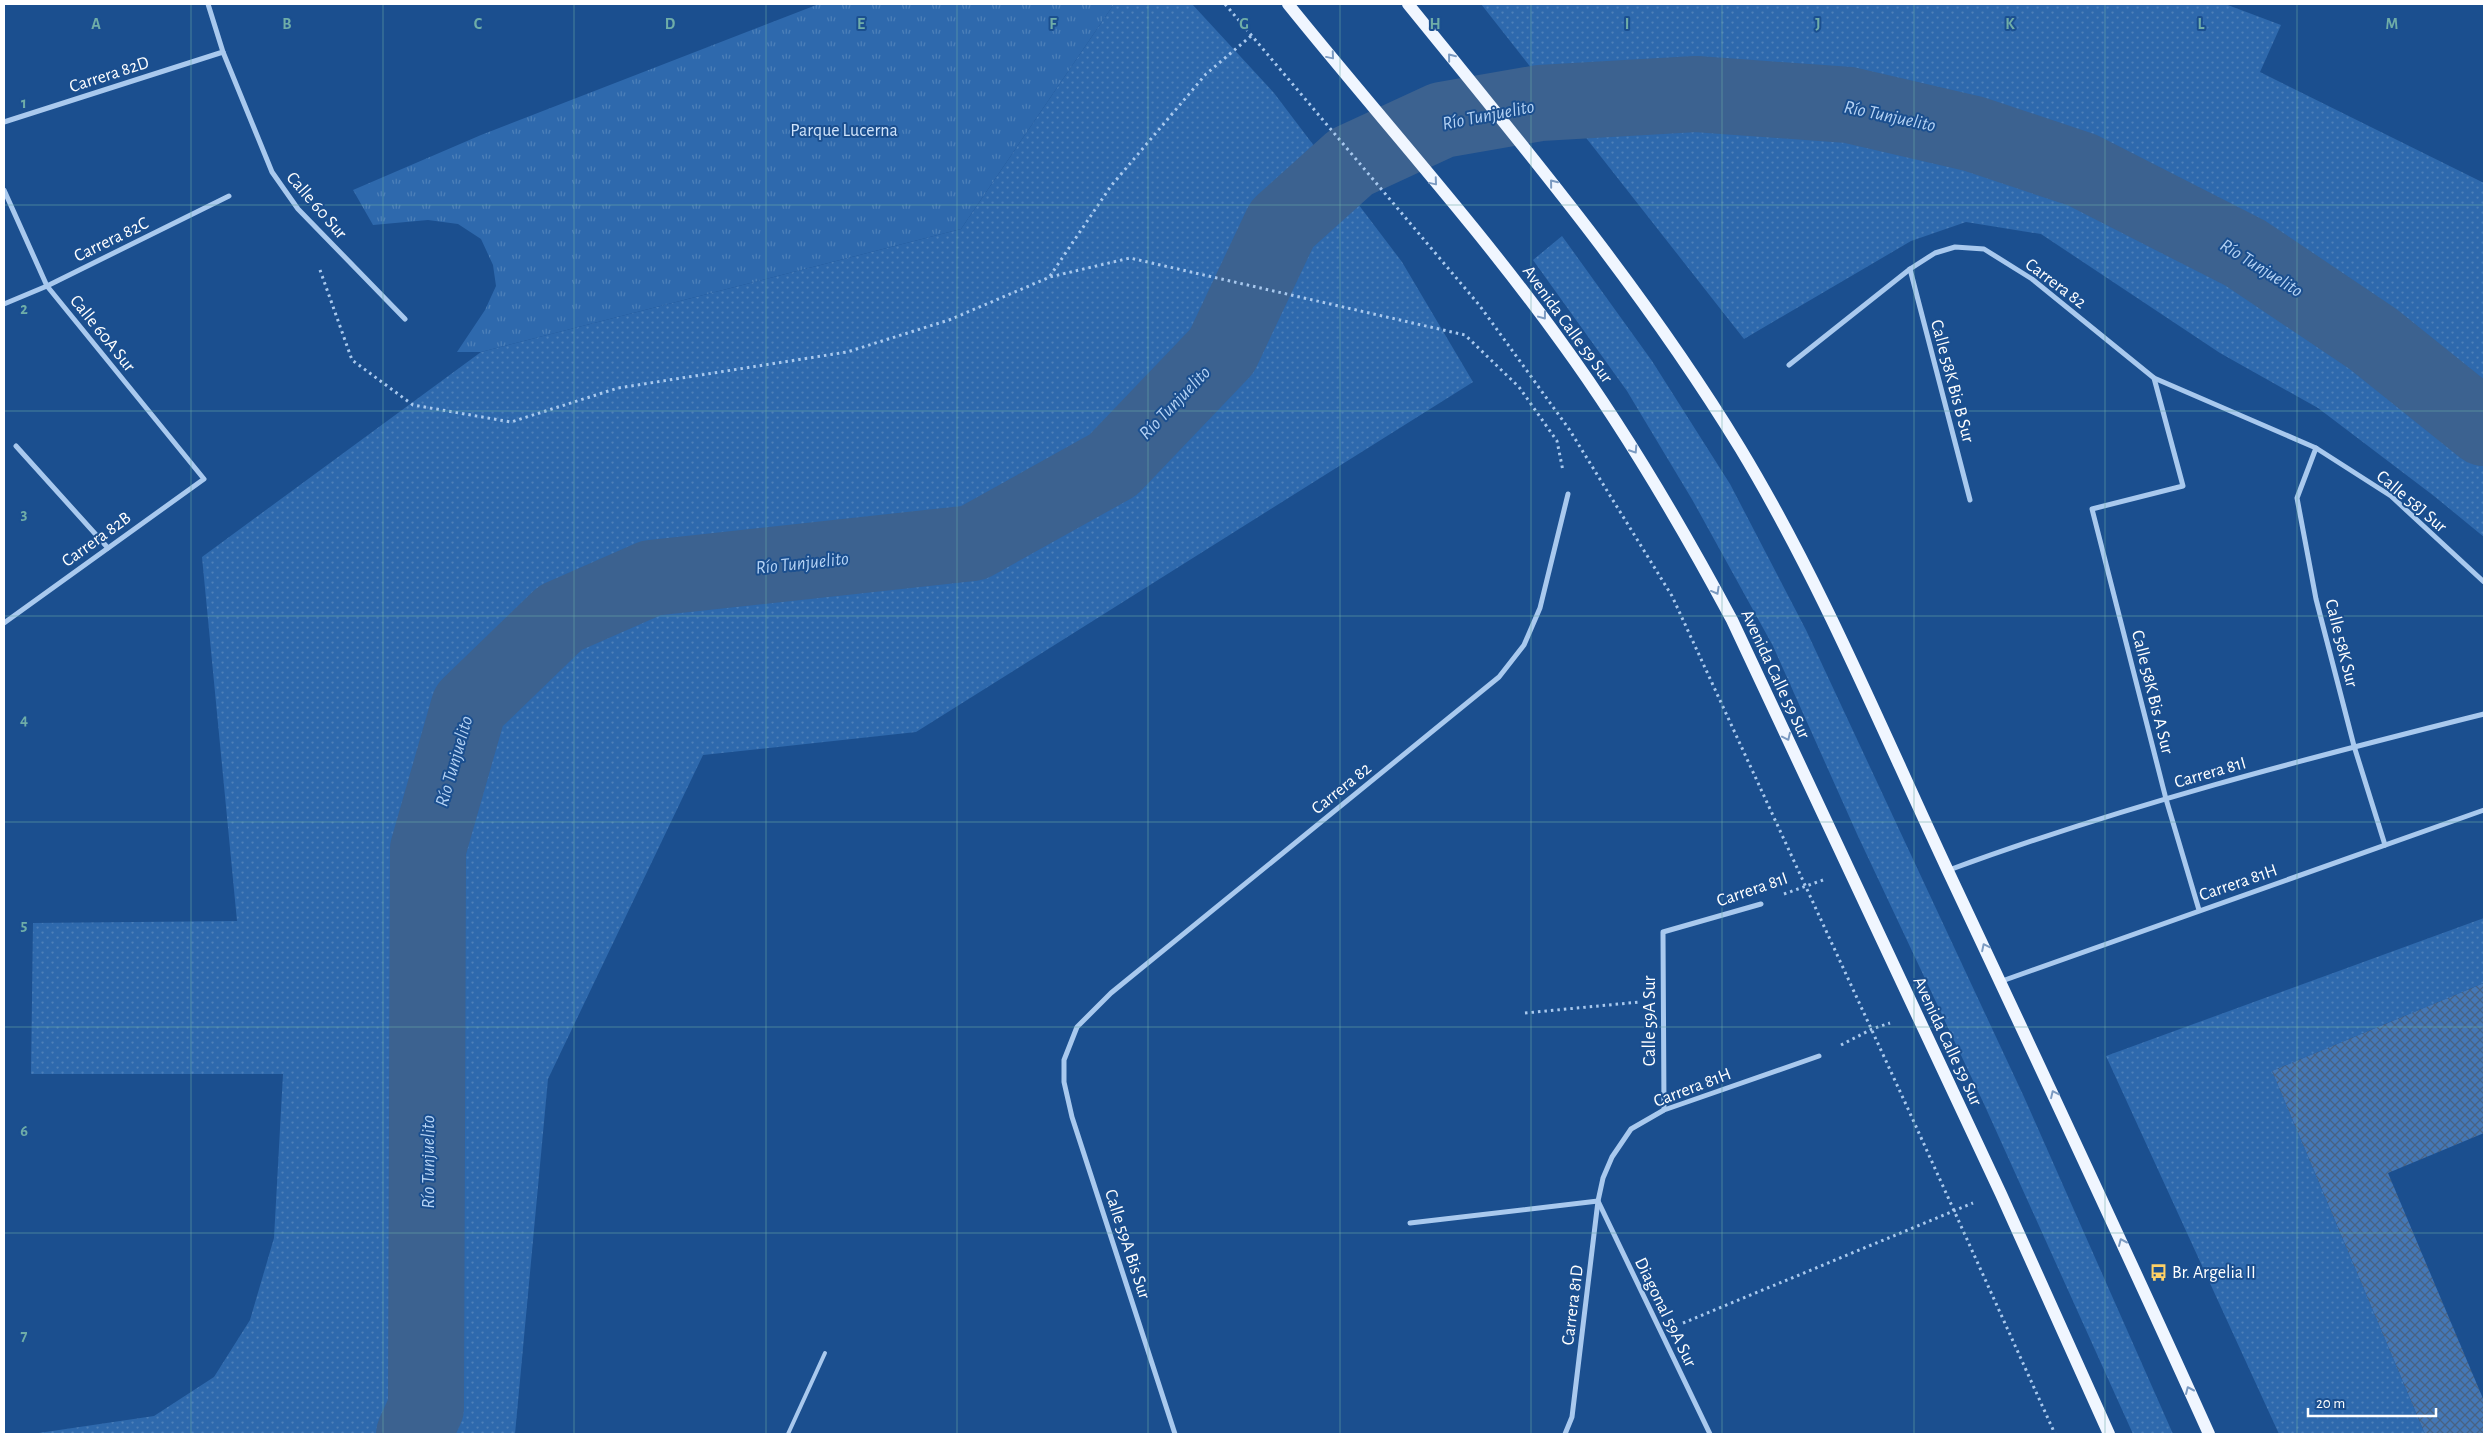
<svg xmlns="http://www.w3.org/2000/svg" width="2488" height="1438" font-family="'Alegreya Sans',sans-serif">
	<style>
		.grass { fill: url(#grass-dots) }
		.park { fill: url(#park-tufts) }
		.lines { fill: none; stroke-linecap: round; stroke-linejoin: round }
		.river { stroke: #3c6290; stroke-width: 76 }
		.building { fill: url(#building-cross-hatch) }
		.path { stroke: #a9c9ee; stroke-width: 3; stroke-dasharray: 2.5 4; stroke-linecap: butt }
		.lane { stroke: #a9c9ee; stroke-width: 4 }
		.street { stroke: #a9c9ee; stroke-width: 5 }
		.primary { stroke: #f0f6ff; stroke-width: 12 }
		.oneway { stroke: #7b9ac1 }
		.grid { fill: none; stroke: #6fada8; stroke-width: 1; stroke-opacity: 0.55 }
		.labels { text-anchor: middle; stroke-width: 4; stroke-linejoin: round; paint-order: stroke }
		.street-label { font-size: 18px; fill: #fff; stroke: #1b4f8f }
		.park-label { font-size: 18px; fill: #cfe3fa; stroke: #1b4f8f }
		.poi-label { font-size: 18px; fill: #fff; stroke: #1b4f8f; text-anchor: start }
		.water-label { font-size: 19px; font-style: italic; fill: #b5d3f5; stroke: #1b4f8f }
		.grid-label { font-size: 16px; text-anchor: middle; font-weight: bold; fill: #6fada8; stroke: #1b4f8f; stroke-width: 4; stroke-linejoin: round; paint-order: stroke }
	</style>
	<defs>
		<pattern id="grass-dots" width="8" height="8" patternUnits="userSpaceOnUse" patternTransform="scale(1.25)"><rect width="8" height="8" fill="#2e69ad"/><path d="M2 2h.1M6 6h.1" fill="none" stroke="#4d80b9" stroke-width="1.8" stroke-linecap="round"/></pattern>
		<pattern id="park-tufts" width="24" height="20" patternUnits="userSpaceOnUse" patternTransform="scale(1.25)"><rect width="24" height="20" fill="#2e69ad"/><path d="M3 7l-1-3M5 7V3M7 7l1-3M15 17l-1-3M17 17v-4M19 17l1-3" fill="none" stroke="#4d80b9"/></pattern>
		<pattern id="building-cross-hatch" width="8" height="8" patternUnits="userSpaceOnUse" patternTransform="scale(1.25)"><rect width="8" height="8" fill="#4478b7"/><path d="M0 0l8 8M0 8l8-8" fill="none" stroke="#486282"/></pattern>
	</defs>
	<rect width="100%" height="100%" fill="#1b4f8f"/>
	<!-- grass -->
	<g class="grass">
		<path d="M1114 4H1192L1274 93 1402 262 1473 382 916 732 703 755 548 1079 515 1434H32L154 1416 214 1377 250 1320 274 1238 283 1074H31L33 923 237 921 202 557 481 352 961 229Z"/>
		<path d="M1481 4H2225L2281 25 2260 72 2484 183V537L2434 496 2318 408 2220 353 2041 234 1966 222 1911 241 1744 339Z"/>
		<path d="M1562 236 1652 361 1730 484 1806 630 2024 1097 2173 1434H2133L1984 1104 1857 834 1773 646 1693 501 1627 391 1533 260Z"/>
		<path d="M2484 918V983L2272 1071 2425 1434H2279L2106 1056Z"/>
	</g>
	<!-- park -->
	<path class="park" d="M819 4H1114L961 229 481 352H457L485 310 496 286 493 265 481 239 458 224 428 220 373 225 353 190 481 135Z"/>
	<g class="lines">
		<!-- river -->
		<path class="river" d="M414 1434 426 1408 428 849 469 706 560 618 651 578 973 543 1113 465 1222 351 1282 224 1351 162 1442 120 1540 103 1696 94 1849 105 1974 134 2082 170 2245 253 2373 339 2484 428"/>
	</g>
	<!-- building -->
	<path class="building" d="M2484 983V1133L2388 1173 2484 1401V1434H2425L2272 1071Z"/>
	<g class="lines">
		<!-- path -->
		<g class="path">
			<path d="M1225 4 1480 306 1569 429 1672 596 1909 1111 2055 1434"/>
			<path d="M320 270 352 360 413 405 511 422 618 388 847 352 949 320 1050 277 1130 258 1465 335 1519 387 1557 441 1563 471"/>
			<path d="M1050 276 1111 186 1206 74 1251 36"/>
			<path d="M1784 894 1823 880"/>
			<path d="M1525 1013 1639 1002"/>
			<path d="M1841 1045 1872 1029 1890 1023"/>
			<path d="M1683 1323 1973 1203"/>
		</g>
		<!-- lane -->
		<path class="lane" d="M788 1434 825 1353"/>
		<!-- street -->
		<g class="street">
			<path d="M208 4 223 52 272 172 298 209 405 319"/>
			<path d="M4 122 223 52"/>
			<path d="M4 190 47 286 204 479 4 623"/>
			<path d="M1910 269 1970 500"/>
			<path d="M4 304 47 286 229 196"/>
			<path d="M1789 365 1910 269 1935 253 1955 247 1984 249 2032 279 2154 378 2316 448 2391 496 2484 582"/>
			<path d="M2154 378 2183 486 2092 509 2166 799 2199 910"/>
			<path d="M16 446 108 548"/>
			<path d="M2316 448 2297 498 2316 599 2354 746 2385 845"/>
			<path d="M1949 870C2123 806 2304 759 2484 714"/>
			<path d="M2002 981 2484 810"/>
			<path d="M1664 1110 1663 932 1761 904"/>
			<path d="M1410 1223 1598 1201 1710 1434"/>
			<path d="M1175 1434 1072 1117 1064 1082V1060L1077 1027 1111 993 1499 677 1524 645 1540 608 1568 494"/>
			<path d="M1565 1434 1572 1417 1598 1201 1603 1178 1612 1157 1631 1129 1664 1110 1819 1056"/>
		</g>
		<!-- primary -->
		<g class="primary">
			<path d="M1288 4C1379 117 1477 225 1562 343 1626 431 1681 525 1732 620L2001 1194 2109 1434"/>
			<path d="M1408 4C1524 147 1643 289 1740 448 1821 582 1881 728 1948 871 2036 1058 2124 1245 2209 1434"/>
		</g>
	</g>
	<!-- one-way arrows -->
	<defs><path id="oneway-chevron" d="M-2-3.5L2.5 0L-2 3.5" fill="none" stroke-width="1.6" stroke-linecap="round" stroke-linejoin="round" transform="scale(1.25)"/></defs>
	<g class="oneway">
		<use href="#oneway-chevron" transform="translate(1331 56) rotate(50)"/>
		<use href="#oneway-chevron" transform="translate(1451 57) rotate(-129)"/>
		<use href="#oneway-chevron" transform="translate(1434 182) rotate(50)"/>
		<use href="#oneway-chevron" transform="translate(1553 183) rotate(-129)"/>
		<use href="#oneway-chevron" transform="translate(1543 316) rotate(53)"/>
		<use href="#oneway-chevron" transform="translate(1634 450) rotate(57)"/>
		<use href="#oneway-chevron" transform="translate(1716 591) rotate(61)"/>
		<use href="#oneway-chevron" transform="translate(1787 737) rotate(65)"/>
		<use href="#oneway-chevron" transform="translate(1985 947) rotate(-116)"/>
		<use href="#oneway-chevron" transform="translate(2054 1094) rotate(-115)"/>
		<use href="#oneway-chevron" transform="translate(2122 1242) rotate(-114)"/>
		<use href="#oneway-chevron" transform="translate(2189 1390) rotate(-114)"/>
	</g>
	<!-- grid -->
	<path class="grid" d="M191 4V1434M383 4V1434M574 4V1434M766 4V1434M957 4V1434M1148 4V1434M1340 4V1434M1531 4V1434M1722 4V1434M1914 4V1434M2105 4V1434M2297 4V1434M4 205H2484M4 411H2484M4 616H2484M4 822H2484M4 1027H2484M4 1233H2484"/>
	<!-- icons -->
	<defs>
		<symbol id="bus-bare" viewBox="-9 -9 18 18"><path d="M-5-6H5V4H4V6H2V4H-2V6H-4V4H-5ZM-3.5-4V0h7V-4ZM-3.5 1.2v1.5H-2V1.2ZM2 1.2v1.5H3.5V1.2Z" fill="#ffd166" stroke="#1b4f8f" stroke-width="2.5" paint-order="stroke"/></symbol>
	</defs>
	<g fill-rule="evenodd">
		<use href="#bus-bare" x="2146" y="1260" width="25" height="25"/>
	</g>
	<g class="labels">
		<!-- street labels -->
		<g class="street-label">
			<text transform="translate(109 74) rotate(-18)" y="6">Carrera 82D</text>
			<text transform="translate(317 205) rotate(49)" y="6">Calle 60 Sur</text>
			<text transform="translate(111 239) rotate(-26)" y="6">Carrera 82C</text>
			<text transform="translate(2056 283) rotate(37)" y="6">Carrera 82</text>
			<text transform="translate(1568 324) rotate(54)" y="6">Avenida Calle 59 Sur</text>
			<text transform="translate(103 333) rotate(51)" y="6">Calle 60A Sur</text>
			<text transform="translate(1953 381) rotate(75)" y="6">Calle 58K Bis B Sur</text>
			<text transform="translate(2412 501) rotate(40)" y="6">Calle 58J Sur</text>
			<text transform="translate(96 539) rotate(-36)" y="6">Carrera 82B</text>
			<text transform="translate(2342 643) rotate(76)" y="6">Calle 58K Sur</text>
			<text transform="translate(1776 674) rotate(65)" y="6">Avenida Calle 59 Sur</text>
			<text transform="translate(2153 692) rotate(76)" y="6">Calle 58K Bis A Sur</text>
			<text transform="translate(2210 772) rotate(-16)" y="6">Carrera 81I</text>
			<text transform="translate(1341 788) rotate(-39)" y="6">Carrera 82</text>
			<text transform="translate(2238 882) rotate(-19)" y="6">Carrera 81H</text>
			<text transform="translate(1752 889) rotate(-19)" y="6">Carrera 81I</text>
			<text transform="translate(1649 1021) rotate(-90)" y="6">Calle 59A Sur</text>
			<text transform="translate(1948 1041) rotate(65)" y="6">Avenida Calle 59 Sur</text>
			<text transform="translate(1692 1087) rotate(-21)" y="6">Carrera 81H</text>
			<text transform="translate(1128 1244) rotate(72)" y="6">Calle 59A Bis Sur</text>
			<text transform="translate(1572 1305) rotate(-83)" y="6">Carrera 81D</text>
			<text transform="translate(1666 1312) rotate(64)" y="6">Diagonal 59A Sur</text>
		</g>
		<!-- park labels -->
		<g class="park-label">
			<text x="844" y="136">Parque Lucerna</text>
		</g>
		<!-- poi labels -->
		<g class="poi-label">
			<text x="2172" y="1278">Br. Argelia II</text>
		</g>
		<!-- water labels -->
		<g class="water-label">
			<text transform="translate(1488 114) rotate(-11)" y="7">Río Tunjuelito</text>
			<text transform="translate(1890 115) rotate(12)" y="7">Río Tunjuelito</text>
			<text transform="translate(2262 267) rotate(32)" y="7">Río Tunjuelito</text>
			<text transform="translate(1174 402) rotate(-46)" y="7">Río Tunjuelito</text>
			<text transform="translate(802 562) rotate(-6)" y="7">Río Tunjuelito</text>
			<text transform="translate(453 761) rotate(-74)" y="7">Río Tunjuelito</text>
			<text transform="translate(427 1162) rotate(-90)" y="7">Río Tunjuelito</text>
		</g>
	</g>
	<g class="grid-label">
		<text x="96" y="29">A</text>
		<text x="287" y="29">B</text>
		<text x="478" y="29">C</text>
		<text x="670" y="29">D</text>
		<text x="861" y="29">E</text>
		<text x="1053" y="29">F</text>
		<text x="1244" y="29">G</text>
		<text x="1435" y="29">H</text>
		<text x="1627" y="29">I</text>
		<text x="1818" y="29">J</text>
		<text x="2010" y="29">K</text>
		<text x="2201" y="29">L</text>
		<text x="2392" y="29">M</text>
		<text x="24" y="108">1</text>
		<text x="24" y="314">2</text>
		<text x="24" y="519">3</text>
		<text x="24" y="725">4</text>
		<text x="24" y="930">5</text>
		<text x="24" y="1136">6</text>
		<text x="24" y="1341">7</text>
	</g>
	<!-- border -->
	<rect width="2488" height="1438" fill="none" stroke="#ffffff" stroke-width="10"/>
	<!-- scale -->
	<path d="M2308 1408v8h128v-8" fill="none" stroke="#ffffff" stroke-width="2.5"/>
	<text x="2316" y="1408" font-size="15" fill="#ffffff" stroke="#1b4f8f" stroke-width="4" paint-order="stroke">20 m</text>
</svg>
